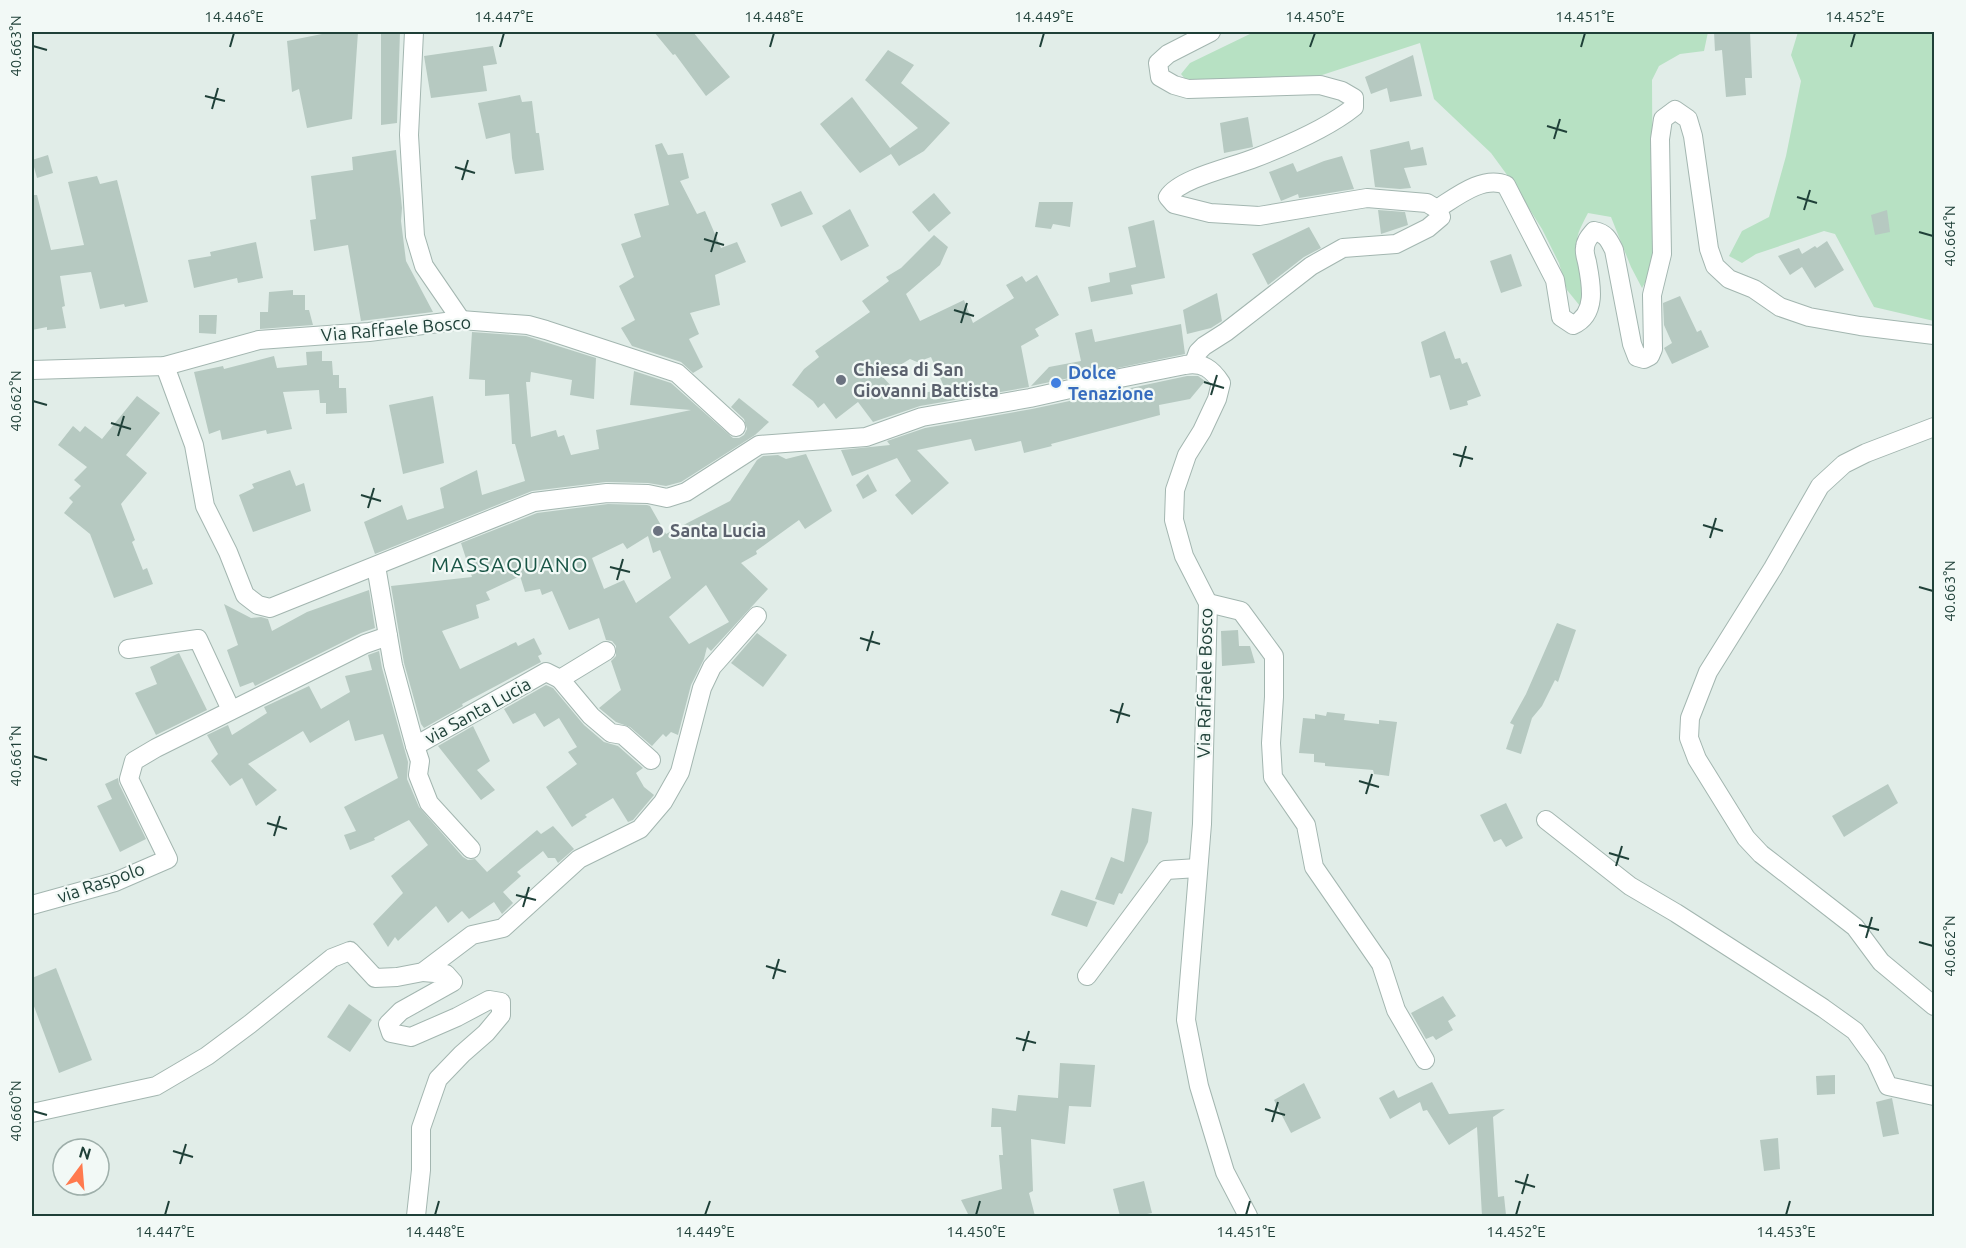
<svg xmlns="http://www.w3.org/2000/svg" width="1966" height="1248" font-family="Ubuntu,sans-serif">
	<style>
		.green { fill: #b7e1c3 }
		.building { fill: #b6c9c1; fill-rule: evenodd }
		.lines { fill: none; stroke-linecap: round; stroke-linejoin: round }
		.minor-casing { stroke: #a3b6b0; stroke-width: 20 }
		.minor { stroke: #fff; stroke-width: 18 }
		.ticks { fill: none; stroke: #1f4038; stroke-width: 2 }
		.worship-dot { fill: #6b7280; stroke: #f2f9f6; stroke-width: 2 }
		.shop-dot { fill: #3f7fe0; stroke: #f2f9f6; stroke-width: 2 }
		.labels { text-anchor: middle; stroke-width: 4.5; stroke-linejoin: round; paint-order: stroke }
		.street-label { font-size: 18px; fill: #1f4038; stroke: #f2f9f6 }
		.worship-label { font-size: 18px; font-weight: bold; fill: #5b616d; stroke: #f2f9f6; text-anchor: start }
		.shop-label { font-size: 18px; font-weight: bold; fill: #366cbe; stroke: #f2f9f6; text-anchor: start }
		.quarter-label { font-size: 21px; letter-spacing: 1.5px; fill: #195546; stroke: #f2f9f6 }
		.neatline { fill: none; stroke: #1f4038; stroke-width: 2 }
		.ticks-label { font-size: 15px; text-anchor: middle; fill: #1f4038 }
	</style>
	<rect width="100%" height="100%" fill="#e1ede8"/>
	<!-- green -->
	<g class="green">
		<path d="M1254 32H1708L1704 51 1680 54 1659 66 1652 80 1653 269 1642 288 1631 267 1611 217 1588 213C1584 221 1578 231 1577 240 1575 262 1589 285 1580 306L1567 290 1559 263 1542 229 1513 183 1491 153 1434 99 1420 43 1319 76 1186 80 1181 74 1190 63Z"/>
		<path d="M1798 32H1934V321L1874 307 1835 234 1824 231 1756 254 1742 263 1729 256 1742 231 1769 217 1786 156 1801 81 1791 55Z"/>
	</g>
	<!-- building -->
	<g class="building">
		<path d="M332 32H358L352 119 307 128 299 89 292 92 287 41Z"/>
		<path d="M381 32H400L397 123 381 125Z"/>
		<path d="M654 32H693L730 77 706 96 675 54 673 55Z"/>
		<path d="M1714 32H1750L1752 78H1745L1746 95 1726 97 1722 50 1715 51Z"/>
		<path d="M493 46 497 64 483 66 487 91 431 98 424 56Z"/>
		<path d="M888 50 914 65 901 83 950 123 924 151 899 166 891 154 860 173 820 124 852 97 890 148 918 128 865 80Z"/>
		<path d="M1413 55 1422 96 1390 102 1387 88 1371 94 1365 77Z"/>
		<path d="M520 95 522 102 532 101 536 133H539L544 170 515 174 512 158 510 133 486 139 478 103Z"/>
		<path d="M1248 117 1253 147 1224 153 1220 123Z"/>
		<path d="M1409 141 1411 150 1423 147 1427 165 1404 168 1411 188 1400 189 1375 187 1370 150Z"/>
		<path d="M662 143 668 155 683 153 689 178 680 181 697 214 705 211 721 248 737 242 746 262 715 275 720 305 690 313 699 334 689 339 703 367 693 373 681 362 632 346 621 328 635 320 619 286 634 277 621 244 641 237 634 214 669 205 655 145Z"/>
		<path d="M396 150 402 208 401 221 406 261 433 312 361 321 348 245 314 251 310 220 316 219 311 176 353 170 352 157Z"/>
		<path d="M48 155 53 173 37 178 32 160Z"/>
		<path d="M1342 156 1354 189 1299 198 1298 194 1281 201 1269 172 1293 163 1297 172 1324 161Z"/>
		<path d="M97 176 100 184 117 180 148 302 125 307 124 304 100 309 91 272 60 276 65 306 62 307 66 328 47 330V327L32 330V195H37L51 250 84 245 68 182Z"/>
		<path d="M801 191 813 214 781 227 771 204Z"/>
		<path d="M934 193 951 213 929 232 912 212Z"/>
		<path d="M1039 202H1073L1070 227 1053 224 1051 229 1035 227Z"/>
		<path d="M850 209 869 246 841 261 822 226Z"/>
		<path d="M1378 210 1405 212 1408 225 1381 234Z"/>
		<path d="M1887 210 1890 232 1875 235 1871 215Z"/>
		<path d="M1154 220 1165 278 1131 285 1133 294 1091 302 1088 287 1110 282 1109 273 1136 267 1128 227Z"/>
		<path d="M1309 227 1321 248 1304 257 1268 285 1252 254Z"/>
		<path d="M934 235 948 247 940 265 906 294 920 321 964 300 973 323 1014 298 1006 285 1022 276 1026 282 1037 275 1059 315 1035 329 1039 336 1021 346 1029 387 920 406 873 422 858 402 836 419 824 403 818 408 813 401 792 385 804 369 819 357 815 351 870 312 862 301 889 281 886 277 901 268ZM931 357 945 389 901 397 882 376 910 359 917 362Z"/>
		<path d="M1827 241 1844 270 1815 288 1802 267 1790 275 1778 256 1799 248 1802 254 1815 246 1817 248Z"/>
		<path d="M256 242 263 278 238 283 237 278 194 288 188 260 211 256 210 252Z"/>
		<path d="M1511 254 1522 286 1501 293 1490 261Z"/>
		<path d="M293 290V295H305V310H309L313 325 260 329V312H268L269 292Z"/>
		<path d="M1217 293 1222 321 1211 328 1187 334 1183 310Z"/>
		<path d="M1680 296 1697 332 1701 330 1709 347 1672 364 1664 348 1672 343 1664 325 1663 303Z"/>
		<path d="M199 315H217L216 334 199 333Z"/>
		<path d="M1181 324 1185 354 1031 386 1049 367 1081 361 1075 333 1092 329 1095 342Z"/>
		<path d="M1445 331 1455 359 1460 358 1462 364 1467 362 1481 396 1467 401 1468 405 1450 410 1440 375 1430 378 1421 342Z"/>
		<path d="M472 332 526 336 596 358 594 399 570 395 572 380 531 372 530 382H526L531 437 556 430 558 437 564 435 571 455 599 449 596 430 691 410 630 405 634 371 671 383 733 438H739L744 435 747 429 744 419 731 407 739 398 769 422 755 435 681 482 666 486 648 483 606 482 532 491 375 554 364 522 402 505 407 520 444 508 440 488 477 470 482 495 525 481 515 444H512L509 394 485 396V380L469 379Z"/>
		<path d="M322 351V361H332L333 375H339V388H346L347 413 326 414V403H320L319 390 283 392 292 429 267 434 266 430 222 440 220 430 209 434 194 372 223 366 224 369 274 356 277 368 307 365 306 352Z"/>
		<path d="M1187 376H1198L1205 381 1190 399 1159 405 1160 415 1051 444 1052 446 1024 453 1021 441 975 451 971 439 917 450 949 483 912 515 895 495 911 481 897 458 852 476 841 450 890 445 887 441 925 428 1032 409Z"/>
		<path d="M137 396 160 413 126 455 147 473 121 504 135 540 132 542 143 570 147 568 153 584 114 598 90 534 64 513 73 502 69 498 81 486 74 480 87 467 58 445 73 426 80 432 85 426 102 439Z"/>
		<path d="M433 396 444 463 403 474 389 405Z"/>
		<path d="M806 454 832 511 805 529 799 520 756 551 757 554 741 563 768 589 711 651 707 647 704 659 691 685 678 735 671 732 666 737 663 734 652 746 630 727 616 722 599 708 621 690 611 661 616 656V646L612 641 606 640 599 618 569 630 552 591 542 595 540 589 525 592 520 576 486 592 490 600 476 605 479 618 442 631 460 669 516 642 518 646 534 638 542 654 538 656 541 662 462 704 463 706 424 728 421 724 404 663 391 586 472 577 461 543 537 513 608 504 647 505 650 506 666 534 730 501 757 460 763 456 778 455 786 459ZM648 536 653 553 660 550 671 578 636 603 624 580 604 589 592 558 623 543 627 549ZM706 585 729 622 689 644 669 617Z"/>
		<path d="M290 470 296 486 304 483 311 511 253 532 239 495 254 488 252 484Z"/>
		<path d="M868 474 877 491 863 499 856 485Z"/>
		<path d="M369 590 375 628 361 633 255 686 253 682 240 687 227 650 238 645 224 604 251 618 261 617 268 619 272 631 307 612Z"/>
		<path d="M1557 623 1576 630 1558 682 1555 680 1542 706 1532 718 1521 754 1506 749 1514 725 1510 723 1526 694Z"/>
		<path d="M1238 630 1239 646H1250L1255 663 1222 666 1221 631Z"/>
		<path d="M757 633 787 655 763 687 731 663Z"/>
		<path d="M379 651 382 668 408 762 407 779 419 807 463 857 468 860 475 859 487 872 537 830 541 834 553 826 574 849 558 863 555 858H548L543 851 517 872 521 876 503 892 513 903 502 914 494 902 469 919 462 911 448 923 436 906 398 941 395 937 388 947 373 924 403 893 391 876 428 845 409 820 374 838 375 840 350 850 344 835 356 831 344 807 398 778 383 734 355 741 349 720 310 743 303 731 248 764 277 790 256 806 242 778 230 786 211 761 218 754 207 735 228 725 232 735 267 713 264 707 309 686 321 709 350 692 345 676 372 670 368 655Z"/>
		<path d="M179 653 207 710 156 735 135 693 157 684 150 667Z"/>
		<path d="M546 685 553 688 584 725 604 742 618 746 643 768 636 773 644 787 654 795 633 820 628 822 613 798 585 815 587 817 572 827 546 787 577 764 568 752 577 747 559 718 544 727 535 713 513 724 504 709Z"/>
		<path d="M1327 712 1345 714 1344 720 1379 724V720L1397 722 1389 776 1374 774 1373 770 1325 766V763L1314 762V754L1299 753 1303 718 1315 719V714L1326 716Z"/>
		<path d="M473 726 490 761 477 770 495 790 481 800 438 746Z"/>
		<path d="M118 778 119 784 146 839 120 852 97 806 112 799 105 784Z"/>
		<path d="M1888 784 1898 803 1844 837 1832 816Z"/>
		<path d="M1506 803 1523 838 1506 847 1501 839 1494 842 1480 815Z"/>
		<path d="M1132 808 1152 812 1148 842 1122 894 1119 893 1114 905 1095 899 1111 857 1124 862Z"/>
		<path d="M1061 890 1097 902 1087 927 1051 915Z"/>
		<path d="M56 968 92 1060 59 1073 32 1001V978Z"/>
		<path d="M1443 996 1456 1016 1448 1021 1453 1030 1436 1040 1433 1036 1426 1039 1411 1013Z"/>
		<path d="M349 1004 372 1020 350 1052 327 1037Z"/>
		<path d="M1060 1063 1095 1065 1091 1107 1069 1106 1065 1144 1031 1139 1033 1191 1029 1193 1035 1216H969L961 1200 1002 1189 999 1155H1003L1001 1127H991L992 1108 1016 1111 1018 1095 1058 1098Z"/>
		<path d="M1835 1075V1094L1817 1095 1816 1076Z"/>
		<path d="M1432 1082 1449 1114 1505 1109 1493 1117 1498 1197 1504 1196 1506 1215 1482 1216 1477 1127 1449 1145 1427 1110 1423 1111 1420 1102 1390 1119 1379 1098 1394 1090 1398 1098Z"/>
		<path d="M1304 1083 1321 1118 1291 1133 1274 1100Z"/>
		<path d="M1892 1098 1899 1134 1883 1137 1876 1102Z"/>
		<path d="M1778 1138 1780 1169 1764 1171 1760 1140Z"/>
		<path d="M1144 1181 1152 1213 1137 1216H1120L1113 1189Z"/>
	</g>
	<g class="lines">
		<defs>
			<g id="minor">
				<path d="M414 32 409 135 415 236 424 266 461 320"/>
				<path d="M1437 209C1456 197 1483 175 1506 185L1555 280 1561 317 1573 325C1598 314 1591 283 1587 262 1586 258 1584 252 1585 248 1585 241 1590 236 1594 231 1606 233 1609 240 1614 250L1632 344 1637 357 1644 359 1650 356 1653 349 1652 295 1662 254 1660 139 1663 119 1675 110 1688 119 1693 136 1709 249 1715 266 1729 279 1754 289 1780 307 1809 317 1860 326 1934 335"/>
				<path d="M1194 363 1198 352 1204 346 1226 332 1311 266 1343 248 1396 244 1428 228 1441 217 1437 209 1427 203 1367 198 1259 216 1210 213 1174 204 1168 197C1180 178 1233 167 1255 158 1286 146 1328 128 1354 107V98L1342 91 1320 85 1188 89 1174 85 1160 77 1158 63 1168 54 1211 32"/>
				<path d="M165 366 194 445 205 506 228 552 245 595 258 605 270 608 534 502 607 493 648 494 667 498 686 492 759 445 866 437 922 417 1030 398 1110 380 1185 365C1203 362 1212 369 1221 383L1217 399 1202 431 1187 455 1175 490 1174 520 1184 556 1208 603 1202 824 1186 1020 1199 1086 1225 1172 1248 1216"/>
				<path d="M32 370 165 366 259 340 369 332 461 320 528 325 546 330 677 373 736 427"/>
				<path d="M1934 427 1866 453 1844 464 1820 486 1773 568 1708 672 1690 718 1689 738 1697 759 1746 838 1761 854 1855 927 1881 962 1934 1006"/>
				<path d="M376 566 393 665 415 746 546 672 560 679 606 651"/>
				<path d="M1208 603 1241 611 1274 656V697L1271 743 1273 777 1306 825 1314 867 1381 964 1396 1010 1425 1060"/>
				<path d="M128 649 198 639 231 710"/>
				<path d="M560 679 591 716 611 733 623 735 651 760"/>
				<path d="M415 746 420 761 418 775 429 803 471 849"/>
				<path d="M1546 820 1630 886 1676 913 1760 967 1823 1008 1855 1031 1876 1060 1888 1086 1934 1096"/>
				<path d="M32 905 115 882 168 859 129 779 134 761 156 748 365 644 388 636"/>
				<path d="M1087 976 1166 870 1198 868"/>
				<path d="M32 1113 156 1086 207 1056 250 1024 332 958 350 951 375 978 397 977 423 972 472 935 503 928 579 859 640 829 663 802 680 772 702 688 712 667 757 616"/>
				<path d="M416 1216 421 1170V1128L438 1079 462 1054 486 1033 501 1015V1002L489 1000 457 1017 411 1037 391 1033 388 1024 401 1011 453 982 446 974 423 972"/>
			</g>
		</defs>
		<!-- minor casing -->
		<use href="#minor" class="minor-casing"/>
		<!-- minor -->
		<use href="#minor" class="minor"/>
	</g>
	<!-- ticks -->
	<path class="ticks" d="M33 46 47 50M230 47 234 33M500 47 504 33M770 47 774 33M1040 47 1044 33M1310 47 1315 33M1581 47 1585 33M1851 47 1855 33M205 96 225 101M212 109 218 88M1547 126 1567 132M1554 139 1560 119M455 167 475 173M462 180 468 160M1797 197 1817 203M1804 210 1810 190M1919 232 1933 236M704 239 724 245M711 252 717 232M954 310 974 316M961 323 967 303M1204 382 1224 388M1211 395 1217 375M33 401 47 405M111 423 131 429M118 436 124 416M1453 454 1473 459M1460 467 1466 446M361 495 381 501M368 508 374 488M1703 525 1723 531M1710 538 1716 518M610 567 630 572M617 580 623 559M1919 587 1933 591M860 638 880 644M867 651 873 631M1110 710 1130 716M1117 723 1123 703M33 756 47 760M1359 781 1379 787M1366 794 1372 774M267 823 287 829M274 836 280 816M1609 853 1629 859M1616 866 1622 846M516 895 536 900M523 907 529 887M1859 925 1879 930M1866 938 1872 917M1919 942 1933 946M766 966 786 972M773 979 779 959M1016 1038 1036 1043M1023 1051 1029 1031M1265 1109 1285 1115M33 1111 47 1115M1272 1122 1278 1102M173 1151 193 1157M180 1164 186 1144M1515 1181 1535 1187M1522 1194 1528 1174M165 1215 169 1201M435 1215 439 1201M705 1215 710 1201M976 1215 980 1201M1246 1215 1250 1201M1516 1215 1520 1201M1786 1215 1790 1201"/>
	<!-- markers -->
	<g class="worship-dot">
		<circle cx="841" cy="380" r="6"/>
		<circle cx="658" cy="531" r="6"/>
	</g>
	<circle class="shop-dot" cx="1056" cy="383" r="6"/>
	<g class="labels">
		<!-- street labels -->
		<g class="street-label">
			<text transform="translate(396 329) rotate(-5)" y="6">Via Raffaele Bosco</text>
			<text transform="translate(1205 683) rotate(-89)" y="6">Via Raffaele Bosco</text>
			<text transform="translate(478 711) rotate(-29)" y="6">via Santa Lucia</text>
			<text transform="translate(101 883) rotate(-19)" y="6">via Raspolo</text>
		</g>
		<!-- worship labels -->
		<g class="worship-label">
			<text x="853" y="376">Chiesa di San<tspan x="853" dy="21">Giovanni Battista</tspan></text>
			<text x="670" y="537">Santa Lucia</text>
		</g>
		<!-- shop labels -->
		<g class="shop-label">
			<text x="1068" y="379">Dolce<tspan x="1068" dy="21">Tenazione</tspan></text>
		</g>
		<!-- quarter labels -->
		<g class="quarter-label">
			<text x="510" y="572">MASSAQUANO</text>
		</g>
	</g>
	<!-- border -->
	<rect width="1966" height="1248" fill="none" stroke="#f2f9f6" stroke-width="66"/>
	<!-- north arrow -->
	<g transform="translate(81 1167) rotate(16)"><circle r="28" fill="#f2f9f6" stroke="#9eafaa" stroke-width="1.5"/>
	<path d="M0-4.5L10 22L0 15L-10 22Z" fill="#ff7a4e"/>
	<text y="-9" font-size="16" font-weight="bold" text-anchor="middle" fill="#1f4038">N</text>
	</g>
	<rect x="33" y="33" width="1900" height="1182" class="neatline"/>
	<g class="ticks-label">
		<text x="234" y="22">14.446°E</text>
		<text x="504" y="22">14.447°E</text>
		<text x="774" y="22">14.448°E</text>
		<text x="1044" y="22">14.449°E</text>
		<text x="1315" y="22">14.450°E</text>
		<text x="1585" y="22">14.451°E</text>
		<text x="1855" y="22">14.452°E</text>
		<text transform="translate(16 46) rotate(-90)" y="5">40.663°N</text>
		<text transform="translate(1950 236) rotate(-90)" y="5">40.664°N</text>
		<text transform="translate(16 401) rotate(-90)" y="5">40.662°N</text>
		<text transform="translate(1950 591) rotate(-90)" y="5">40.663°N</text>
		<text transform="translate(16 756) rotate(-90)" y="5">40.661°N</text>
		<text transform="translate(1950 946) rotate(-90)" y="5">40.662°N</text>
		<text transform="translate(16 1111) rotate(-90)" y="5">40.660°N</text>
		<text x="165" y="1237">14.447°E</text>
		<text x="435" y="1237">14.448°E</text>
		<text x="705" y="1237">14.449°E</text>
		<text x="976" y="1237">14.450°E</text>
		<text x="1246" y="1237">14.451°E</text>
		<text x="1516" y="1237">14.452°E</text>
		<text x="1786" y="1237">14.453°E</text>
	</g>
</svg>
